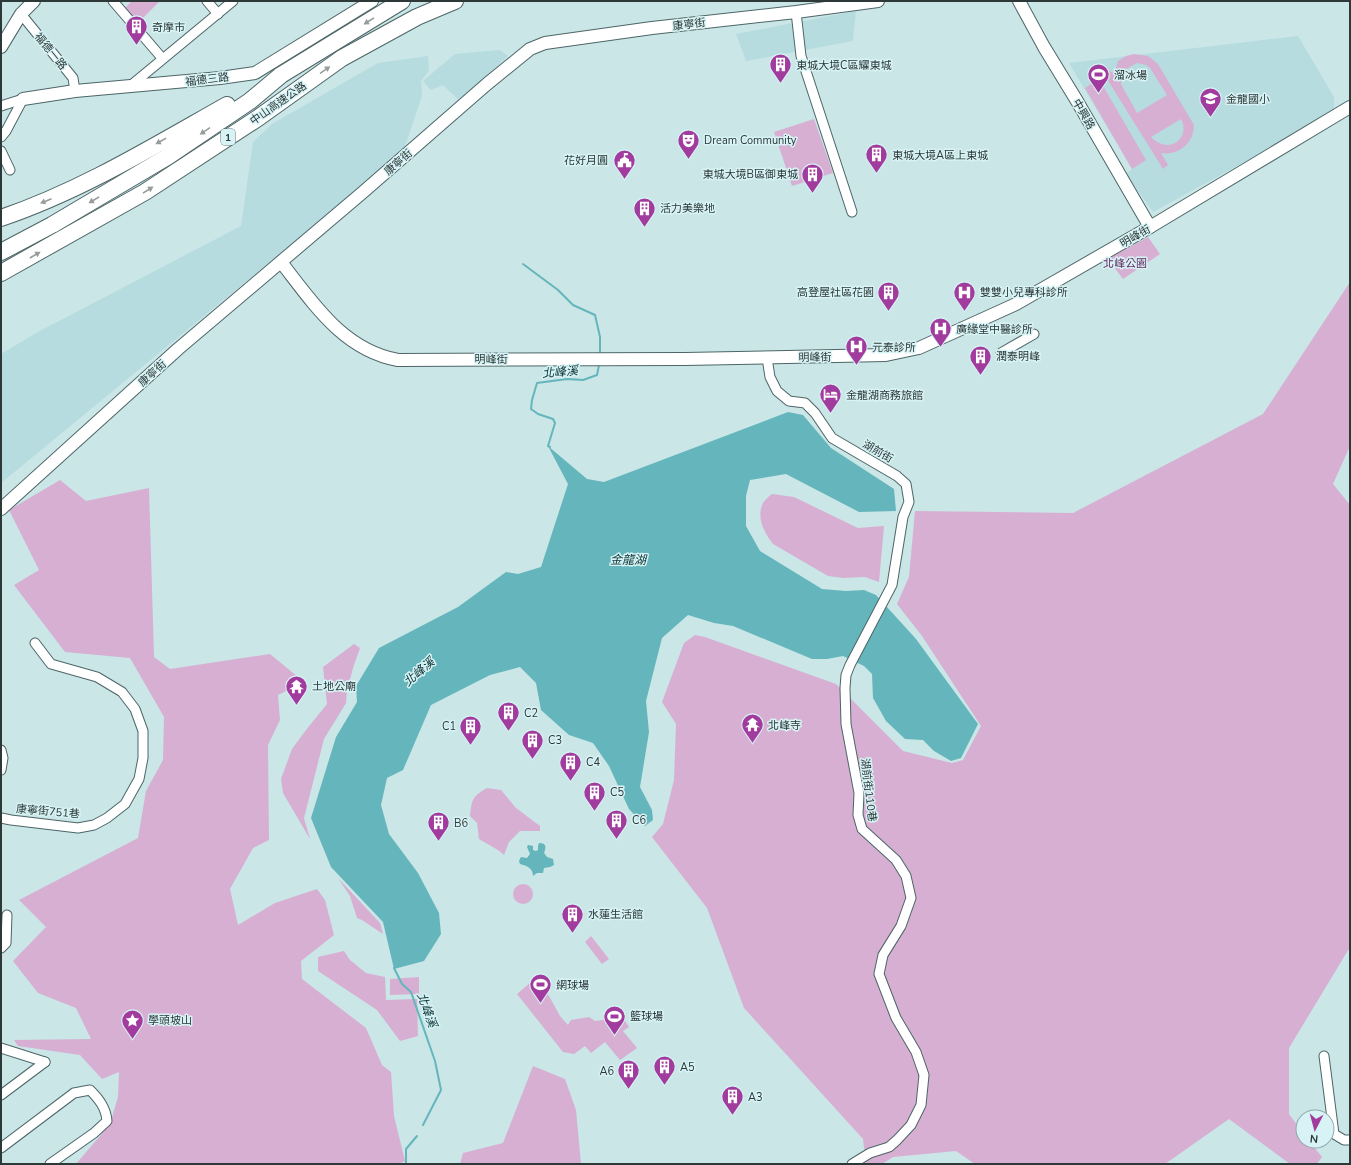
<svg xmlns="http://www.w3.org/2000/svg" width="1351" height="1165" font-family="'Nunito Sans','Noto Sans TC',sans-serif">
	<style>
		.built { fill: #b7dcdf }
		.green { fill: #d7afd3; fill-rule: evenodd }
		.water { fill: #64b6bc }
		.lines { fill: none; stroke-linecap: round; stroke-linejoin: round }
		.stream { stroke: #64b6bc; stroke-width: 2 }
		.street-casing { stroke: #4d6567; stroke-width: 11 }
		.secondary-casing { stroke: #4d6567; stroke-width: 14 }
		.highway-casing { stroke: #4d6567; stroke-width: 18 }
		.street { stroke: #fff; stroke-width: 9 }
		.secondary { stroke: #fff; stroke-width: 12 }
		.highway { stroke: #fff; stroke-width: 16 }
		.oneway { fill: #969c9c }
		.labels { text-anchor: middle; stroke-width: 3; stroke-linejoin: round; paint-order: stroke }
		.shield { fill: #d7f3f5; stroke: #607071; stroke-width: 1 }
		.shield-label { font-size: 10px; font-weight: bold; fill: #2d3839 }
		.street-label { font-size: 11px; fill: #2d3839; stroke: #d7f3f5 }
		.poi-label { font-size: 11px; fill: #2d3839; stroke: #d7f3f5; text-anchor: start }
		.park-label { font-size: 11px; fill: #642b61; stroke: #d7f3f5 }
		.water-label { font-size: 12px; font-style: italic; fill: #093235; stroke: #d7f3f5 }
	</style>
	<rect width="100%" height="100%" fill="#cae6e7"/>
	<!-- built -->
	<g class="built">
		<path d="M856 11 853 41 746 61 736 34Z"/>
		<path d="M1298 36 1334 97V108L1285 140 1153 212 1126 174 1132 169 1069 63Z"/>
		<path d="M500 50 508 56 459 100 443 85 431 90 423 81 455 54Z"/>
		<path d="M428 56 429 71 421 81 422 96 404 149 277 256 1 483V354L36 333 241 226 253 142 272 124 378 63Z"/>
	</g>
	<!-- green -->
	<g class="green">
		<path d="M132 1H160L139 22 125 8Z"/>
		<path d="M1134 54 1148 56 1158 64 1194 125C1194 143 1179 156 1161 153L1168 165 1163 169 1102 71 1107 67 1111 72H1115L1118 61 1126 56ZM1137 63 1146 65 1150 68 1167 95 1137 113 1121 84V79L1126 69ZM1181 119C1189 133 1177 149 1162 144 1158 143 1154 140 1151 137Z"/>
		<path d="M1099 79 1146 160 1132 169 1085 88Z"/>
		<path d="M814 119 833 173 792 186 774 132Z"/>
		<path d="M1148 237 1160 254 1123 279 1108 259Z"/>
		<path d="M1350 282V446L1333 484 1350 505V947L1289 1048V1114L1303 1133V1141H1309L1322 1157 1317 1164H1290L1229 1119 1165 1164H975L956 1151 893 1157 882 1164H866L863 1139 744 1008 707 908 652 837 663 824 674 780 676 724 662 702 684 643 695 635 705 637 836 684 903 751 952 763 963 760 981 726 922 636 897 604 909 577 915 511 1073 513 1263 414Z"/>
		<path d="M60 480 86 501 149 488 154 657 170 669 270 654 304 682 278 695 280 720 268 745 269 840 253 848 230 889 238 925 275 903 317 889 325 900 334 935 301 961 302 979 366 1028 382 1065 391 1072 394 1116 405 1161 399 1164H76L110 1124 118 1097 119 1072 102 1079 80 1055 18 1046 14 1040 91 1039 76 1008 38 993 13 961 46 927 19 900 138 838 146 791 163 760 164 717 130 658 65 652 14 585 39 570 9 510Z"/>
		<path d="M772 494 794 497 858 528 884 526 879 582 865 577 843 578 828 576 773 544C764 533 756 517 763 503 765 500 769 496 772 494Z"/>
		<path d="M354 644 360 648 353 668 347 691 346 703 324 739 304 818 310 839 283 793 281 779 292 749 306 730 327 704 323 667Z"/>
		<path d="M487 788 501 790 516 808 540 826V831H520L509 842 504 855C497 848 488 845 479 839L477 823 470 816C472 799 472 797 487 788Z"/>
		<path d="M338 878 380 923 383 934 362 920 357 918 350 896Z"/>
		<circle cx="523" cy="894" r="10"/>
		<path d="M591 936 609 959 602 964 585 942Z"/>
		<path d="M344 951 350 960 366 973 385 977 386 1000 417 999 418 1036 400 1041 377 1010 318 971V957Z"/>
		<path d="M538 976 560 1016 568 1025 571 1020 589 1017 595 1021 617 1018 625 1021 629 1027 623 1031 637 1048 620 1060 605 1042 591 1053 585 1046 574 1054 563 1052 517 994Z"/>
		<path d="M419 977V994L390 995V979Z"/>
		<path d="M533 1066 565 1079 576 1110 581 1164H460L463 1153 503 1143Z"/>
	</g>
	<!-- water -->
	<g class="water">
		<path d="M788 412 803 415 831 448 894 489 896 511 859 512 786 474 750 480 746 496V526L760 551 822 589 846 591 864 590 876 595 916 639 978 724 961 758 951 761 934 751 923 740 905 739 886 721 873 698 872 674 864 666 843 656 827 659H812L733 626 714 623 688 615 662 638 646 701 649 732 640 787 652 810 653 820 645 826 629 809 609 766 593 743 569 735 541 710 536 683 520 667 490 675 431 705 403 770 387 778 381 805 389 834 418 873 439 913 441 934 424 961 394 969 383 922 331 867 311 818 336 737 357 702 356 686 379 648 458 607 506 572 518 574 541 567 568 484 548 446 587 479 604 482Z"/>
		<path d="M539 843C547 843 546 848 544 853L547 857 553 859 554 865 550 867 544 868 543 873H537L533 876C533 868 527 866 520 864L519 861 521 857 527 858 530 854 527 847 528 845 533 846V850L536 851 538 850V846Z"/>
	</g>
	<g class="lines">
		<!-- stream -->
		<g class="stream">
			<path d="M523 264 558 290 573 305 595 315 600 337V352"/>
			<path d="M550 447 548 446 555 423 553 419 538 414 531 409 532 400 537 383 567 379 583 380 597 375 599 365"/>
			<path d="M394 968 402 984 411 992 435 1061 441 1090 423 1125"/>
			<path d="M406 1164V1149L417 1136"/>
		</g>
		<defs>
			<g id="street">
				<path d="M113 1 162 58"/>
				<path d="M207 1 218 14"/>
				<path d="M796 12 801 56 852 212"/>
				<path d="M21 14 73 78 75 91"/>
				<path d="M129 87 233 1"/>
				<path d="M1 106 23 99"/>
				<path d="M1 137 6 131 23 99"/>
				<path d="M1 151 10 170"/>
				<path d="M1001 353 1034 334"/>
				<path d="M767 358 770 377 777 391 789 401 805 403 815 413 832 438 897 476 906 484 909 502 903 517 892 585 850 665 846 675 845 688 846 724 859 793 858 815 862 829 896 860 906 876 911 898 901 926 883 955 879 974 896 1018 916 1052 924 1075 921 1105 911 1125 897 1140 889 1147 870 1153 852 1164"/>
				<path d="M1 750 3 758 1 770"/>
				<path d="M1 818 11 820 78 828 94 825 107 818 125 804 139 779 143 758V731L135 709 122 692 97 677 51 664 35 643"/>
				<path d="M1 948 6 943 7 915"/>
				<path d="M1 1048 45 1062"/>
				<path d="M1324 1056 1334 1134 1344 1140H1350"/>
				<path d="M1 1095 45 1062"/>
				<path d="M1 1148 74 1093 90 1090C99 1099 106 1108 107 1121L94 1133 50 1164"/>
			</g>
			<g id="secondary">
				<path d="M1019 1 1044 47 1077 101 1150 227"/>
				<path d="M1 47 21 14 34 1"/>
				<path d="M23 99 75 91 220 78 255 73 372 1"/>
				<path d="M281 262C313 303 343 350 398 360L685 359 886 355 919 348 1016 304 1150 227 1350 107"/>
				<path d="M1 509 178 349 362 193 487 84 530 49 545 43 652 28 796 12 878 1"/>
			</g>
			<g id="highway">
				<path d="M1 218C81 191 154 146 227 105"/>
				<path d="M1 252 52 225 167 157 250 101 281 75 402 1"/>
				<path d="M1 273 145 192 258 118 342 58 417 17 455 1"/>
			</g>
		</defs>
		<!-- street casing -->
		<use href="#street" class="street-casing"/>
		<!-- secondary casing -->
		<use href="#secondary" class="secondary-casing"/>
		<!-- highway casing -->
		<use href="#highway" class="highway-casing"/>
		<!-- street -->
		<use href="#street" class="street"/>
		<!-- secondary -->
		<use href="#secondary" class="secondary"/>
		<!-- highway -->
		<use href="#highway" class="highway"/>
	</g>
	<!-- one-way arrows -->
	<defs><path id="oneway-solid" d="M-6-.8H1V-3.2L6.5 0L1 3.2V.8H-6Z"/></defs>
	<g class="oneway">
		<use href="#oneway-solid" transform="translate(369 21) rotate(148)"/>
		<use href="#oneway-solid" transform="translate(325 70) rotate(-35)"/>
		<use href="#oneway-solid" transform="translate(205 131) rotate(146)"/>
		<use href="#oneway-solid" transform="translate(161 141) rotate(151)"/>
		<use href="#oneway-solid" transform="translate(148 190) rotate(-32)"/>
		<use href="#oneway-solid" transform="translate(94 200) rotate(149)"/>
		<use href="#oneway-solid" transform="translate(46 201) rotate(157)"/>
		<use href="#oneway-solid" transform="translate(35 255) rotate(-30)"/>
	</g>
	<!-- icons -->
	<defs>
		<symbol id="building-pin" viewBox="-11 -11 22 30"><path d="M0 17L-7.5 6A9.5 9.5 0 1 1 7.5 6Z" fill="#a23b9e" stroke="#d7f3f5"/><path d="M-4-6H4V6H1V3H-1V6H-4ZM-2.5-4.3h1.7v1.8h-1.7ZM.8-4.3h1.7v1.8H.8ZM-2.5-1h1.7V.8h-1.7ZM.8-1h1.7V.8H.8Z" fill="#fff"/></symbol>
		<symbol id="stadium-pin" viewBox="-11 -11 22 30"><path d="M0 17L-7.5 6A9.5 9.5 0 1 1 7.5 6Z" fill="#a23b9e" stroke="#d7f3f5"/><path d="M0-5a6.5 5 0 1 0 0 10a6.5 5 0 1 0 0-10ZM-3.5-1.8h7v3.6h-7Z" fill="#fff"/></symbol>
		<symbol id="school-pin" viewBox="-11 -11 22 30"><path d="M0 17L-7.5 6A9.5 9.5 0 1 1 7.5 6Z" fill="#a23b9e" stroke="#d7f3f5"/><path d="M0-5L7-2L0 1L-7-2ZM-4 1L0 2.5L4 1V4Q0 6-4 4Z" fill="#fff"/></symbol>
		<symbol id="theatre-pin" viewBox="-11 -11 22 30"><path d="M0 17L-7.5 6A9.5 9.5 0 1 1 7.5 6Z" fill="#a23b9e" stroke="#d7f3f5"/><path d="M-5-5.5Q0-4 5-5.5V0Q5 5 0 6Q-5 5-5 0ZM-3.3-2.5H-1v1.5H-3.3ZM1-2.5H3.3v1.5H1ZM-2.8 1Q0 5.5 2.8 1Z" fill="#fff"/></symbol>
		<symbol id="civic-pin" viewBox="-11 -11 22 30"><path d="M0 17L-7.5 6A9.5 9.5 0 1 1 7.5 6Z" fill="#a23b9e" stroke="#d7f3f5"/><path d="M-.6-6.5H3V-4.5H.6V-3L4-1V1h2V6H-6V1h2V-1L-.6-3ZM-1.2 2.5V6h2.4V2.5Z" fill="#fff"/></symbol>
		<symbol id="hospital-pin" viewBox="-11 -11 22 30"><path d="M0 17L-7.5 6A9.5 9.5 0 1 1 7.5 6Z" fill="#a23b9e" stroke="#d7f3f5"/><path d="M-5-5h3v3.5h4V-5h3V5h-3V1.5h-4V5h-3Z" fill="#fff"/></symbol>
		<symbol id="hotel-pin" viewBox="-11 -11 22 30"><path d="M0 17L-7.5 6A9.5 9.5 0 1 1 7.5 6Z" fill="#a23b9e" stroke="#d7f3f5"/><path d="M-6-4.5h1.5V1H6V5H4.5V3h-9V5H-6ZM-4 0a1.8 1.8 0 1 1 3.6 0ZM.5 0V-2.5h3Q6-2.5 6 0Z" fill="#fff"/></symbol>
		<symbol id="temple-pin" viewBox="-11 -11 22 30"><path d="M0 17L-7.5 6A9.5 9.5 0 1 1 7.5 6Z" fill="#a23b9e" stroke="#d7f3f5"/><path d="M0-6L5-2H3V0L6.5 2.5H4V6H1.5V3h-3V6H-4V2.5H-6.5L-3 0V-2H-5Z" fill="#fff"/></symbol>
		<symbol id="sight-pin" viewBox="-11 -11 22 30"><path d="M0 17L-7.5 6A9.5 9.5 0 1 1 7.5 6Z" fill="#a23b9e" stroke="#d7f3f5"/><path d="M0-6L1.8-2.2L6-1.7L2.9 1.2L3.7 5.4L0 3.3L-3.7 5.4L-2.9 1.2L-6-1.7L-1.8-2.2Z" fill="#fff"/></symbol>
	</defs>
	<g fill-rule="evenodd">
		<use href="#building-pin" x="124" y="14" width="25" height="34"/>
		<use href="#building-pin" x="768" y="52" width="25" height="34"/>
		<use href="#stadium-pin" x="1086" y="62" width="25" height="34"/>
		<use href="#school-pin" x="1198" y="86" width="25" height="34"/>
		<use href="#theatre-pin" x="676" y="128" width="25" height="34"/>
		<use href="#building-pin" x="864" y="142" width="25" height="34"/>
		<use href="#civic-pin" x="612" y="148" width="25" height="34"/>
		<use href="#building-pin" x="800" y="162" width="25" height="34"/>
		<use href="#building-pin" x="632" y="196" width="25" height="34"/>
		<use href="#building-pin" x="876" y="280" width="25" height="34"/>
		<use href="#hospital-pin" x="952" y="280" width="25" height="34"/>
		<use href="#hospital-pin" x="928" y="316" width="25" height="34"/>
		<use href="#hospital-pin" x="844" y="334" width="25" height="34"/>
		<use href="#building-pin" x="968" y="344" width="25" height="34"/>
		<use href="#hotel-pin" x="818" y="382" width="25" height="34"/>
		<use href="#temple-pin" x="284" y="674" width="25" height="34"/>
		<use href="#building-pin" x="496" y="700" width="25" height="34"/>
		<use href="#temple-pin" x="740" y="712" width="25" height="34"/>
		<use href="#building-pin" x="458" y="714" width="25" height="34"/>
		<use href="#building-pin" x="520" y="728" width="25" height="34"/>
		<use href="#building-pin" x="558" y="750" width="25" height="34"/>
		<use href="#building-pin" x="582" y="780" width="25" height="34"/>
		<use href="#building-pin" x="604" y="808" width="25" height="34"/>
		<use href="#building-pin" x="426" y="810" width="25" height="34"/>
		<use href="#building-pin" x="560" y="902" width="25" height="34"/>
		<use href="#stadium-pin" x="528" y="972" width="25" height="34"/>
		<use href="#stadium-pin" x="602" y="1004" width="25" height="34"/>
		<use href="#sight-pin" x="120" y="1008" width="25" height="34"/>
		<use href="#building-pin" x="652" y="1054" width="25" height="34"/>
		<use href="#building-pin" x="616" y="1058" width="25" height="34"/>
		<use href="#building-pin" x="720" y="1084" width="25" height="34"/>
	</g>
	<g class="labels">
		<!-- shield labels -->
		<rect class="shield" x="221" y="129" width="14" height="16" rx="3"/>
		<g class="shield-label">
			<text x="228" y="141">1</text>
		</g>
		<!-- street labels -->
		<g class="street-label">
			<text transform="translate(689 24) rotate(-7)" y="4">康寧街</text>
			<text transform="translate(51 51) rotate(51)" y="4">福德一路</text>
			<text transform="translate(207 79) rotate(-7)" y="4">福德三路</text>
			<text transform="translate(278 103) rotate(-35)" y="4">中山高速公路</text>
			<text transform="translate(1084 114) rotate(60)" y="4">中興路</text>
			<text transform="translate(398 162) rotate(-41)" y="4">康寧街</text>
			<text transform="translate(1135 236) rotate(-30)" y="4">明峰街</text>
			<text transform="translate(815 357) rotate(-1)" y="4">明峰街</text>
			<text x="491" y="363">明峰街</text>
			<text transform="translate(152 373) rotate(-42)" y="4">康寧街</text>
			<text transform="translate(878 451) rotate(30)" y="4">湖前街</text>
			<text transform="translate(869 790) rotate(83)" y="4">湖前街110巷</text>
			<text transform="translate(48 811) rotate(5)" y="4">康寧街751巷</text>
		</g>
		<!-- poi labels -->
		<g class="poi-label">
			<text x="152" y="31">奇摩市</text>
			<text x="796" y="69">東城大境C區耀東城</text>
			<text x="1114" y="79">溜冰場</text>
			<text x="1226" y="103">金龍國小</text>
			<text x="704" y="144">Dream Community</text>
			<text x="892" y="159">東城大境A區上東城</text>
			<text x="608" y="164" text-anchor="end">花好月圓</text>
			<text x="798" y="178" text-anchor="end">東城大境B區御東城</text>
			<text x="660" y="212">活力美樂地</text>
			<text x="874" y="296" text-anchor="end">高登屋社區花園</text>
			<text x="980" y="296">雙雙小兒專科診所</text>
			<text x="956" y="333">廣緣堂中醫診所</text>
			<text x="872" y="351">元泰診所</text>
			<text x="996" y="360">潤泰明峰</text>
			<text x="846" y="399">金龍湖商務旅館</text>
			<text x="312" y="690">土地公廟</text>
			<text x="524" y="717">C2</text>
			<text x="768" y="729">北峰寺</text>
			<text x="456" y="730" text-anchor="end">C1</text>
			<text x="548" y="744">C3</text>
			<text x="586" y="766">C4</text>
			<text x="610" y="796">C5</text>
			<text x="632" y="824">C6</text>
			<text x="454" y="827">B6</text>
			<text x="588" y="918">水蓮生活館</text>
			<text x="556" y="989">網球場</text>
			<text x="630" y="1020">籃球場</text>
			<text x="148" y="1024">學頭坡山</text>
			<text x="680" y="1071">A5</text>
			<text x="614" y="1075" text-anchor="end">A6</text>
			<text x="748" y="1101">A3</text>
		</g>
		<!-- park labels -->
		<g class="park-label">
			<text x="1125" y="267">北峰公園</text>
		</g>
		<!-- water labels -->
		<g class="water-label">
			<text transform="translate(560 372) rotate(-5)" y="4">北峰溪</text>
			<text x="628" y="564">金龍湖</text>
			<text transform="translate(419 672) rotate(-41)" y="4">北峰溪</text>
			<text transform="translate(427 1010) rotate(70)" y="4">北峰溪</text>
		</g>
	</g>
	<!-- border -->
	<rect width="1351" height="1165" fill="none" stroke="#2d3839" stroke-width="4"/>
	<!-- north arrow -->
	<g transform="translate(1315 1129) rotate(186)"><circle r="19" fill="#d7f3f5" stroke="#93a8aa"/>
	<path d="M0-3L7 15L0 10L-7 15Z" fill="#a23b9e"/>
	<text y="-6" font-size="11" font-weight="bold" text-anchor="middle" fill="#2d3839">N</text>
	</g>
</svg>
